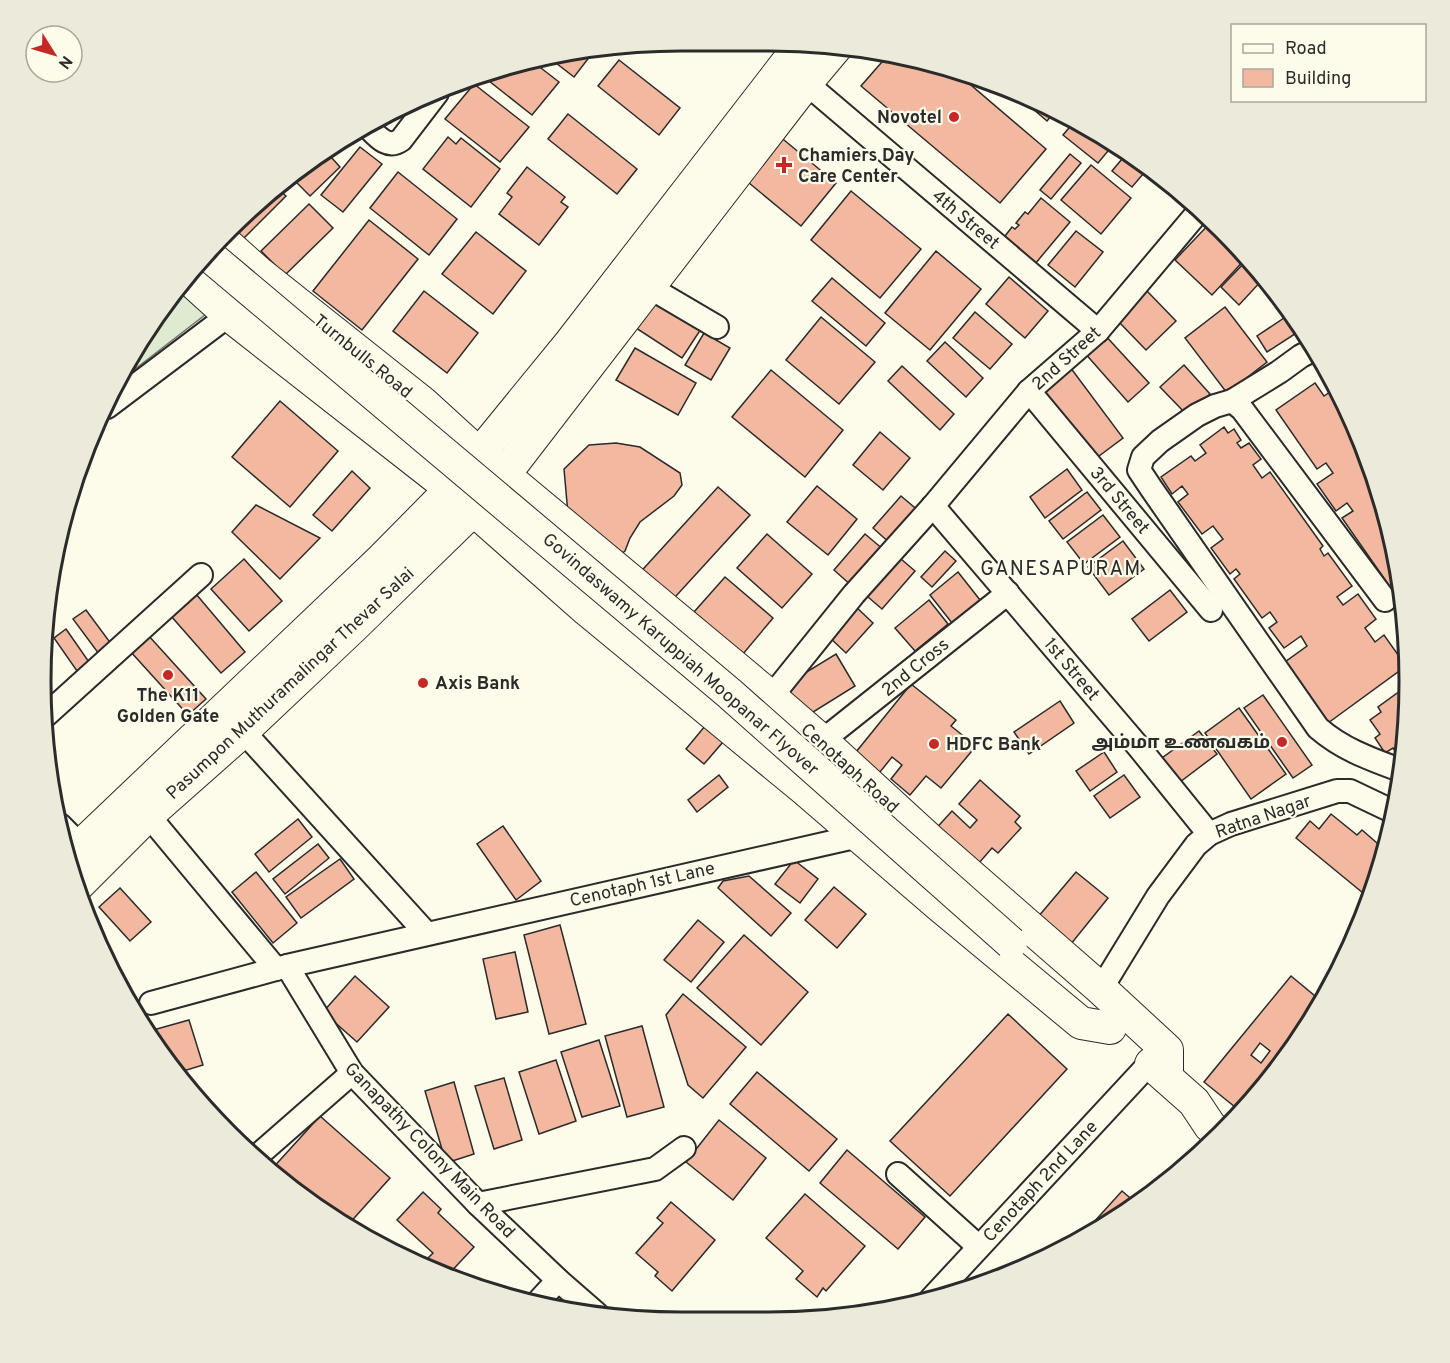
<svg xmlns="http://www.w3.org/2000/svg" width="1450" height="1363" font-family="Overpass,'Noto Sans Tamil',sans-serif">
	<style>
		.green { fill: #deebd1; stroke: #74746e; stroke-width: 1.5 }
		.building { fill: #f2b8a0; stroke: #2b2b2b; stroke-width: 1.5; fill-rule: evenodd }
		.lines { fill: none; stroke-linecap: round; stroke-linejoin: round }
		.street-casing { stroke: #2b2b2b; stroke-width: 26 }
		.secondary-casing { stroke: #2b2b2b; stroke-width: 34 }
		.street { stroke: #fdfbea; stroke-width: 22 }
		.secondary { stroke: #fdfbea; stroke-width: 32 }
		.secondary-bridge-casing { stroke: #2b2b2b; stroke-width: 34; stroke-linecap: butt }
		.secondary-bridge { stroke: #fdfbea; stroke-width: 32 }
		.poi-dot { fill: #c62828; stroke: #fdfbea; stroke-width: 2 }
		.labels { text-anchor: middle; stroke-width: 4.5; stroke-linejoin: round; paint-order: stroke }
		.poi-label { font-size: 18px; font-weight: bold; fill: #2b2b2b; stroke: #fdfbea; text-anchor: start }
		.street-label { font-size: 18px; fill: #2b2b2b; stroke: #fdfbea }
		.neighbourhood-label { font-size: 20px; letter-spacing: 1.5px; fill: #2b2b2b; stroke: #fdfbea }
		.rim { fill: none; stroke: #2b2b2b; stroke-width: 3 }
	</style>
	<rect width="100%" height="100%" fill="#fdfbea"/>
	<!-- green -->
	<path class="green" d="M180 286 210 311 117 383 126 361Z"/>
	<!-- building -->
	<g class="building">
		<path d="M594 51 574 77 547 56 556 53Z"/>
		<path d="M888 55 935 62 952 69 1046 149 1000 203 861 86Z"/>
		<path d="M619 60 680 108 659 135 598 86Z"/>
		<path d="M532 61 559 82 532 115 484 77Z"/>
		<path d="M474 84 529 127 500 162 445 119Z"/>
		<path d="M1021 95 1052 107 1057 109 1047 121 1019 97Z"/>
		<path d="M568 114 637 169 617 194 548 139Z"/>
		<path d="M1075 121 1113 145 1098 163 1063 135Z"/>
		<path d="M778 135 836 183 801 226 743 178Z"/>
		<path d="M448 137 456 144 461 138 500 169 471 207 423 169Z"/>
		<path d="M340 143 342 146 331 157 340 167 310 196 289 175Z"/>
		<path d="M360 147 382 164 343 212 321 195Z"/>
		<path d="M1127 153 1149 167 1132 187 1112 171Z"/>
		<path d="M1070 154 1081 163 1051 199 1040 190Z"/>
		<path d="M1091 165 1131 198 1101 234 1061 200Z"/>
		<path d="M527 167 565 197 561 202 568 207 539 245 499 214 512 197 507 193Z"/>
		<path d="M398 172 457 219 429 255 370 208Z"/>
		<path d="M276 187 286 196 243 239 232 228Z"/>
		<path d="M851 191 921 249 880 298 811 240Z"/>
		<path d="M1041 198 1070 222 1030 270 1013 255 1019 248 1005 236 1012 227 1015 229 1019 225 1016 223 1025 212 1028 214Z"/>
		<path d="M309 204 333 228 285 275 261 251Z"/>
		<path d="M369 220 418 259 362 330 313 291Z"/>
		<path d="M1211 222 1248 256 1212 295 1175 260Z"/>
		<path d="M1076 231 1103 252 1075 287 1048 265Z"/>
		<path d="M476 232 526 271 493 314 442 274Z"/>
		<path d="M936 251 981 289 930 350 885 313Z"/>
		<path d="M1249 258 1264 278 1239 305 1221 287Z"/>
		<path d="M1009 277 1048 311 1025 338 986 304Z"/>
		<path d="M832 278 885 323 866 346 812 301Z"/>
		<path d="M424 291 478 333 447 373 393 331Z"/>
		<path d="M1147 291 1176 321 1146 350 1117 320Z"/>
		<path d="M655 299 701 329 682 358 636 328Z"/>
		<path d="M1225 307 1267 362 1227 393 1185 338Z"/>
		<path d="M975 312 1012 344 990 369 953 338Z"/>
		<path d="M1290 314 1301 330 1267 352 1257 336Z"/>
		<path d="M821 317 875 362 839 404 786 360Z"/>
		<path d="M704 333 730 348 711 380 685 365Z"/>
		<path d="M1103 333 1149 383 1128 402 1083 351Z"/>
		<path d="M945 342 983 378 966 397 927 361Z"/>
		<path d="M635 348 696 383 678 415 616 380Z"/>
		<path d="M1184 365 1210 394 1187 415 1160 387Z"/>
		<path d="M902 366 954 414 940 430 888 381Z"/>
		<path d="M1070 367 1123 438 1095 459 1042 388Z"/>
		<path d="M771 370 843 430 805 477 732 417Z"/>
		<path d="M1315 383 1324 396 1336 388 1375 475 1402 589 1395 594 1342 518 1353 511 1347 503 1336 511 1317 484 1333 473 1326 463 1317 469 1276 410Z"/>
		<path d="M280 401 338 451 290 507 232 457Z"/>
		<path d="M1224 427 1228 433 1234 429 1241 440 1237 443 1241 448 1249 443 1261 459 1253 465 1262 478 1270 472 1323 546 1320 549 1324 556 1328 553 1352 586 1337 597 1343 605 1358 594 1376 619 1365 628 1375 642 1384 635 1406 666 1328 723 1285 662 1307 646 1301 636 1284 648 1269 628 1277 622 1270 612 1262 618 1234 579 1240 574 1236 569 1230 574 1211 548 1223 539 1213 526 1202 534 1178 502 1188 494 1182 486 1172 494 1161 477 1191 456 1195 461 1206 453 1200 445Z"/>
		<path d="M880 432 910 458 883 490 853 465Z"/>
		<path d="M616 443 640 447 680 473 682 485 674 496 640 522 630 538 625 551 612 561 568 514 564 469 589 445Z"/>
		<path d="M1067 469 1082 490 1045 518 1030 497Z"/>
		<path d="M352 471 370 488 332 531 313 515Z"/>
		<path d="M817 486 857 519 828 555 787 522Z"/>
		<path d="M718 487 750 515 666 607 635 578Z"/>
		<path d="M1087 492 1101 510 1063 539 1049 521Z"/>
		<path d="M901 496 920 512 892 545 873 528Z"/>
		<path d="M256 505 320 538 280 579 232 532Z"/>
		<path d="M1103 515 1120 537 1084 564 1067 542Z"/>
		<path d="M767 534 812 574 782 608 737 568Z"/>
		<path d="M865 534 884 550 853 587 834 570Z"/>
		<path d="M1123 541 1144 569 1109 595 1088 567Z"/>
		<path d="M945 551 956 561 932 587 921 577Z"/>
		<path d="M894 553 915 571 882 609 861 591Z"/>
		<path d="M244 559 282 601 249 631 211 589Z"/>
		<path d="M958 572 980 600 952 623 930 595Z"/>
		<path d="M725 577 773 618 743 654 694 612Z"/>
		<path d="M1170 590 1187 612 1149 641 1132 619Z"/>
		<path d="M196 594 245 652 221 673 171 616Z"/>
		<path d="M929 600 948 624 915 651 895 628Z"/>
		<path d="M854 605 873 623 846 653 827 635Z"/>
		<path d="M86 610 112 645 99 654 73 619Z"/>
		<path d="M66 629 89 662 77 671 54 638Z"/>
		<path d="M148 635 206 699 188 715 130 651Z"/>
		<path d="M836 654 855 686 802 719 782 687Z"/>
		<path d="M911 684 956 720 951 726 976 746 941 788 926 776 910 795 891 779 902 765 892 757 876 777 852 757Z"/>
		<path d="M1407 686 1408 723 1404 750 1398 755 1393 748 1385 753 1375 738 1380 734 1370 720 1381 712 1378 707Z"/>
		<path d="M1263 695 1312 765 1293 778 1244 708Z"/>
		<path d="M1060 701 1074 723 1029 754 1014 732Z"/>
		<path d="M1239 708 1286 774 1251 799 1205 733Z"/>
		<path d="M705 726 723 742 704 764 686 749Z"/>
		<path d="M1199 731 1217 754 1180 782 1162 758Z"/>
		<path d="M1104 752 1117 772 1090 791 1076 771Z"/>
		<path d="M719 775 728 787 697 812 688 800Z"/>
		<path d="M1124 775 1140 797 1110 818 1094 796Z"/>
		<path d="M980 780 1020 816 1015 822 1021 828 998 853 992 848 972 871 931 834 952 811 970 828 977 820 959 804Z"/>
		<path d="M1331 814 1357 835 1362 830 1377 843 1381 838 1388 844 1376 878 1363 893 1296 838 1310 821 1319 829Z"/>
		<path d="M298 819 312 837 269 872 255 854Z"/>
		<path d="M503 826 541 881 516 900 477 844Z"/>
		<path d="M318 844 329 858 285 894 273 879Z"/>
		<path d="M340 859 354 879 301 918 286 897Z"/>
		<path d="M794 860 818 879 800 903 775 884Z"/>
		<path d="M256 872 297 923 273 943 232 892Z"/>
		<path d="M1076 872 1108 898 1071 944 1038 917Z"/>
		<path d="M749 876 791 913 771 936 718 888 723 881Z"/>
		<path d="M834 887 866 914 837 948 805 920Z"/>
		<path d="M120 888 151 922 130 941 99 907Z"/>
		<path d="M698 920 724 942 691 982 664 960Z"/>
		<path d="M560 925 586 1024 549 1034 524 935Z"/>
		<path d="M744 935 808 992 761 1045 697 988Z"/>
		<path d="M515 952 528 1012 496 1019 483 959Z"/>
		<path d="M355 976 389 1007 357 1042 323 1012Z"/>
		<path d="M1291 976 1321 1001 1277 1071 1240 1111 1204 1082ZM1260 1043 1270 1051 1261 1063 1251 1055Z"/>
		<path d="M683 994 746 1047 703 1098 688 1085 666 1015Z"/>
		<path d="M1008 1014 1067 1069 950 1196 890 1141Z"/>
		<path d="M189 1020 203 1065 177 1073 148 1037 146 1032Z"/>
		<path d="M642 1026 664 1107 627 1117 605 1036Z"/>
		<path d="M599 1040 620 1106 582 1117 561 1052Z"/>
		<path d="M556 1060 576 1121 539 1134 519 1072Z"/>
		<path d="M757 1072 837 1139 809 1171 730 1104Z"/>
		<path d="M504 1078 522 1140 494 1149 475 1086Z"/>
		<path d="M454 1082 474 1154 446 1163 425 1091Z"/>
		<path d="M320 1116 390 1178 347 1226 325 1214 271 1170Z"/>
		<path d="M719 1120 766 1158 733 1200 686 1162Z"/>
		<path d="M847 1150 925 1217 898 1249 820 1183Z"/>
		<path d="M1122 1191 1136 1203 1089 1237 1084 1233Z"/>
		<path d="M423 1192 441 1209 438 1213 474 1247 446 1277 437 1274 427 1269 422 1264 433 1253 397 1220Z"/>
		<path d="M805 1194 865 1246 826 1291 823 1288 817 1297 796 1279 803 1271 766 1238Z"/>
		<path d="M671 1202 715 1240 672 1291 655 1276 658 1272 636 1253 663 1223 657 1218Z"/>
	</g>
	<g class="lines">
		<defs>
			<g id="street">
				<path d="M806 83 1098 331"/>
				<path d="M367 126C376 135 387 150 401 140L437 93"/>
				<path d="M649 287 717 327"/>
				<path d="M1029 391 1211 610"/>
				<path d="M1232 401 1279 372 1301 356 1315 349"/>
				<path d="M107 407 229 315"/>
				<path d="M933 506 1137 745 1209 834"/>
				<path d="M1385 600 1242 409 1232 401 1215 406 1197 415 1160 441 1143 457 1139 470 1151 488 1318 728C1342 749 1370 759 1400 770"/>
				<path d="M771 697 854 594 933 506 1029 391 1098 331 1199 211"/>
				<path d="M44 717 201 575"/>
				<path d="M243 731 426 933"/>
				<path d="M822 741 1008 593"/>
				<path d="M148 815 276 969"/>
				<path d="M60 825 81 846"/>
				<path d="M287 966 352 1073 478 1204 558 1280 597 1314"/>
				<path d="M1101 989 1158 896 1196 845 1209 834 1231 824 1337 791H1350L1394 812"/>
				<path d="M151 1003 287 966 859 836"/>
				<path d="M256 1157 352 1073"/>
				<path d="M898 1174 979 1247"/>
				<path d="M478 1204 655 1169 684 1148"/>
				<path d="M931 1299 1150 1063"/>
				<path d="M536 1304 558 1280"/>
			</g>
			<g id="secondary">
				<path d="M221 239 258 272 423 403 480 455 771 697 822 741 930 840 1101 989 1167 1050V1078"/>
				<path d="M187 277 229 315 441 481 587 610 803 788 939 905 1081 1023 1110 1028"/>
				<path d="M68 858 383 558 451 489 571 342 803 42"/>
				<path d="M75 888 148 815 243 731 353 627 473 510 504 475 806 83 837 46"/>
				<path d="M1151 1064 1194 1102 1210 1126 1219 1134"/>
			</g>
		</defs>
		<!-- street casing -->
		<use href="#street" class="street-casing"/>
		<!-- secondary casing -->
		<use href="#secondary" class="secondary-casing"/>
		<!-- street -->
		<use href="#street" class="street"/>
		<!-- secondary -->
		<use href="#secondary" class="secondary"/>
		<defs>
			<path id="secondary-bridge" d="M206 253 729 693 1011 943"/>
		</defs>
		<!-- secondary-bridge casing -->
		<use href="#secondary-bridge" class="secondary-bridge-casing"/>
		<!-- secondary-bridge -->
		<use href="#secondary-bridge" class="secondary-bridge"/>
	</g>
	<!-- markers -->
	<g class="poi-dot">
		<circle cx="954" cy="117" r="6"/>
		<path d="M781 156h6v6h6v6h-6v6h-6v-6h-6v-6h6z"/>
		<circle cx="168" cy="675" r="6"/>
		<circle cx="423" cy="683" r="6"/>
		<circle cx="1282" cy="742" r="6"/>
		<circle cx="934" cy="744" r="6"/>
	</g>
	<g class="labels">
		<!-- poi labels -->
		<g class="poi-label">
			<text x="942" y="123" text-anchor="end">Novotel</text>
			<text x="798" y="161">Chamiers Day<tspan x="798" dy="21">Care Center</tspan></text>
			<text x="435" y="689">Axis Bank</text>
			<text x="168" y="701" text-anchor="middle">The K11<tspan x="168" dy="21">Golden Gate</tspan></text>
			<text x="1270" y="748" text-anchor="end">அம்மா உணவகம்</text>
			<text x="946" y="750">HDFC Bank</text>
		</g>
		<!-- street labels -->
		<g class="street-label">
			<text transform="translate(966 219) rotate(40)" y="6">4th Street</text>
			<text transform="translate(363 356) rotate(39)" y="6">Turnbulls Road</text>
			<text transform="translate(1066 358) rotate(-42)" y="6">2nd Street</text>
			<text transform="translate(1120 500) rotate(50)" y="6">3rd Street</text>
			<text transform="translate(681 654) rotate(41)" y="6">Govindaswamy Karuppiah Moopanar Flyover</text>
			<text transform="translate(915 667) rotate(-39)" y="6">2nd Cross</text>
			<text transform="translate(1072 669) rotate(50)" y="6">1st Street</text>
			<text transform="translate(290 683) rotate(-43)" y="6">Pasumpon Muthuramalingar Thevar Salai</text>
			<text transform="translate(850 768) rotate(42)" y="6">Cenotaph Road</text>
			<text transform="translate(1263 816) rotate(-19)" y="6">Ratna Nagar</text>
			<text transform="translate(642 884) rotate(-13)" y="6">Cenotaph 1st Lane</text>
			<text transform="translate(430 1150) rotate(46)" y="6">Ganapathy Colony Main Road</text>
			<text transform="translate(1040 1181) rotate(-47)" y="6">Cenotaph 2nd Lane</text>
		</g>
		<!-- neighbourhood labels -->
		<g class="neighbourhood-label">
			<text x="1061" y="575">GANESAPURAM</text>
		</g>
	</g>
	<!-- crop -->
	<path d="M0 0H1450V1363H0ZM681 51H769A630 630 0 0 1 1399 681V682A630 630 0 0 1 769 1312H681A630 630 0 0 1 51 682V681A630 630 0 0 1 681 51Z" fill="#eceadb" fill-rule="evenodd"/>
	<path class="rim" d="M681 51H769A630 630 0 0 1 1399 681V682A630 630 0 0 1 769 1312H681A630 630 0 0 1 51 682V681A630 630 0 0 1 681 51Z"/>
	<!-- legend -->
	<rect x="1231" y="24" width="195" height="78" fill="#fdfbea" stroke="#a9a89e" stroke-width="1.5"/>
	<rect x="1243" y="44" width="30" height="9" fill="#fdfbea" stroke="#a9a89e" stroke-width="1.5"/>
	<text x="1285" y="54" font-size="18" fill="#2b2b2b">Road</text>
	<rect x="1243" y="69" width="30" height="18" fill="#f2b8a0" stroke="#a9a89e" stroke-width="1.5"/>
	<text x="1285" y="84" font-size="18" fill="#2b2b2b">Building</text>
	<!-- north arrow -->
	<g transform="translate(54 54) rotate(127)"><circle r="28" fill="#fdfbea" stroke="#a9a89e" stroke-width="1.5"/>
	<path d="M0-4.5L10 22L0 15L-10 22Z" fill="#c62828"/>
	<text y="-9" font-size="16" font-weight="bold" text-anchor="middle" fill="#2b2b2b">N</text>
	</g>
</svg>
